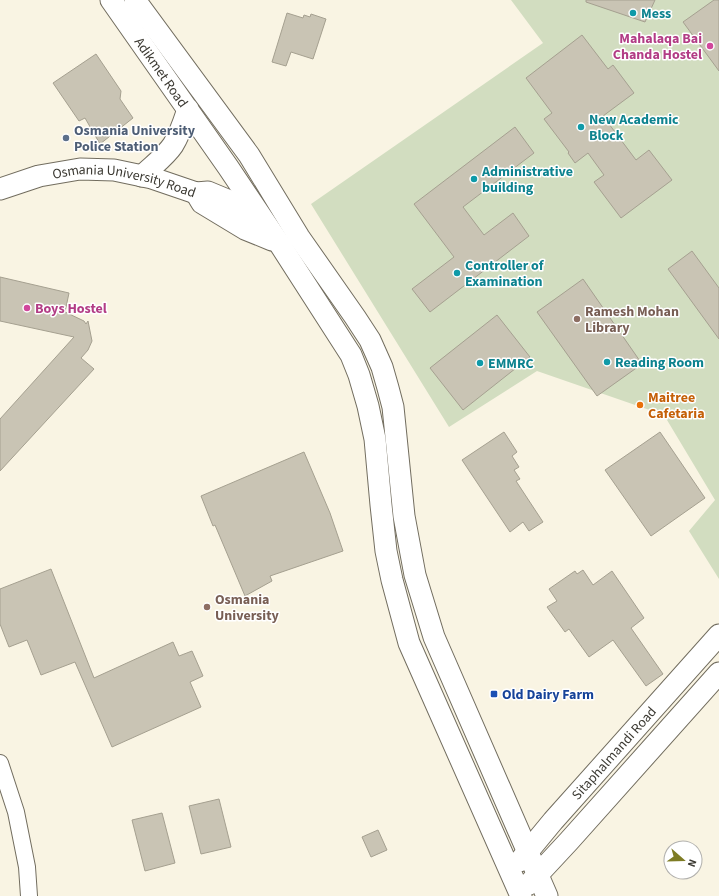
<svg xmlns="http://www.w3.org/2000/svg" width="719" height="896" font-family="'Source Sans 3',sans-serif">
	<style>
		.green { fill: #d2ddc0 }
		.building { fill: #c9c4b4; stroke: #a5a090 }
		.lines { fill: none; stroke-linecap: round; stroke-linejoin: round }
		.minor-casing { stroke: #726d5f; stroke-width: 18 }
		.major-casing { stroke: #726d5f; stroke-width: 23 }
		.minor { stroke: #fff; stroke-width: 16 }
		.major { stroke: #fff; stroke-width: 21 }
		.culture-dot { fill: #0f9aa8; stroke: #fff; stroke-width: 1.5 }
		.hotel-dot { fill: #d1479c; stroke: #fff; stroke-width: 1.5 }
		.service-dot { fill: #5c6f8a; stroke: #fff; stroke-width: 1.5 }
		.education-dot { fill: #8d6e63; stroke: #fff; stroke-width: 1.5 }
		.food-dot { fill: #e8710a; stroke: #fff; stroke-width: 1.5 }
		.transit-dot { fill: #1a4fb4; stroke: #fff; stroke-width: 1.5 }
		.labels { text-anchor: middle; stroke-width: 3; stroke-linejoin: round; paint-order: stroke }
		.culture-label { font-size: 14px; font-weight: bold; fill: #0d838f; stroke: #fff; text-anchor: start }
		.hotel-label { font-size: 14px; font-weight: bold; fill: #b23c85; stroke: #fff; text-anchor: end }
		.street-label { font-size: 14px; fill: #3c3a33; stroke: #fff }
		.service-label { font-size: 14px; font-weight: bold; fill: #4e5e75; stroke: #fff; text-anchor: start }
		.education-label { font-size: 14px; font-weight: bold; fill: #785e54; stroke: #fff; text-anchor: start }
		.food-label { font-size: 14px; font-weight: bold; fill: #c56008; stroke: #fff; text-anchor: start }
		.transit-label { font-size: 14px; font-weight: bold; fill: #164399; stroke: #fff; text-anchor: start }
	</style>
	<rect width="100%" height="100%" fill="#f9f4e3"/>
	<!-- green -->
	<path class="green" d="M511 0H719V579L689 531 715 500 664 415 537 371 449 427 311 204 543 43Z"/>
	<!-- building -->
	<g class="building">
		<path d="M586 0H655L645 22 586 2Z"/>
		<path d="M714 0H719V71L683 22Z"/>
		<path d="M287 13 303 18 304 15 310 17 311 14 326 19 313 59 291 52 286 66 272 62Z"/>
		<path d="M582 35 608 69 613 65 634 93 603 116 636 160 649 150 672 180 621 218 594 182 604 175 588 153 575 163 568 153 569 152 544 119 552 113 526 78Z"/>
		<path d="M96 54 121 91 120 99 133 118 100 144 85 118 79 121 53 83Z"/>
		<path d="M515 127 534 153 463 207 484 235 513 213 529 236 430 312 412 289 454 257 414 204Z"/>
		<path d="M692 251 719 288V339L668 269Z"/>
		<path d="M0 277 69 293 65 312 84 321 86 324 88 321 92 341 88 350 81 358 94 369 0 471V419L74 337 0 321Z"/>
		<path d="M583 279 642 364 597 396 537 312Z"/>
		<path d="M497 315 530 357 463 410 430 368Z"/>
		<path d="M504 432 517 452 512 456 519 467 514 470 520 479 516 481 543 522 529 531 523 522 510 532 462 460Z"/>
		<path d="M660 432 705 498 651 536 605 470Z"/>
		<path d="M304 452 330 513 343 551 270 576 272 581 245 596 215 525 213 526 201 496Z"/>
		<path d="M51 569 94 678 173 642 179 656 192 651 203 676 190 682 201 707 112 747 75 662 41 675 27 640 9 647 0 624V589Z"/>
		<path d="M583 570 593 585 612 571 644 618 631 628 663 674 646 686 613 640 589 657 569 629 565 632 547 607 557 601 549 589 575 571 577 574Z"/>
		<path d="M219 799 231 847 201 854 189 806Z"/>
		<path d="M162 813 175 863 145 871 132 820Z"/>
		<path d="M378 830 387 850 371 857 362 837Z"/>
	</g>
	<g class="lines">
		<defs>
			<path id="minor" d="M0 763 16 812 27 867 29 896"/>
			<g id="major">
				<path id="s1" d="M111 0 228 167 279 243 351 355 359 375 368 406 375 439 381 505 386 551 392 580 409 643 521 896"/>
				<path d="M135 0 249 155 299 237 355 317 370 340 382 367 388 388 393 407 404 516 415 575 434 637 547 896"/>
				<path d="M142 176C152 166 165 157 173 145 180 134 184 121 188 109"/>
				<path id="s2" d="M0 189 39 176 80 169 114 170 152 178 196 193 208 192 232 202 254 217 259 222"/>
				<path d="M196 193 202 203 245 229 272 240"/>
				<path id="s3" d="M520 861 553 821 719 635"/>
				<path d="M529 884 569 841 719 673"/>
			</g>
		</defs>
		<!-- minor casing -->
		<use href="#minor" class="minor-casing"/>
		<!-- major casing -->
		<use href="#major" class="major-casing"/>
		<!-- minor -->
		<use href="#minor" class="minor"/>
		<!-- major -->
		<use href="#major" class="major"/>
	</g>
	<!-- markers -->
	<g class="culture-dot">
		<circle cx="633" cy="13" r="4"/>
		<circle cx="581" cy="127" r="4"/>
		<circle cx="474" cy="179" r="4"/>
		<circle cx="457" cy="273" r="4"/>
		<circle cx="607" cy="362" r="4"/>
		<circle cx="480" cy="363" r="4"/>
	</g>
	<g class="hotel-dot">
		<circle cx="710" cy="46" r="4"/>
		<circle cx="27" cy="308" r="4"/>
	</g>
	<circle class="service-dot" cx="66" cy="138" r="4"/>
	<g class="education-dot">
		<circle cx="577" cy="319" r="4"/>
		<circle cx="207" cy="607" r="4"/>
	</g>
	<circle class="food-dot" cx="640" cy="405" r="4"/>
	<rect class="transit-dot" x="490" y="690" width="8" height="8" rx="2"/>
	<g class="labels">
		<!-- culture labels -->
		<g class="culture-label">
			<text x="641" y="18">Mess</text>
			<text x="589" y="124">New Academic<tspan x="589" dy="16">Block</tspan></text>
			<text x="482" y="176">Administrative<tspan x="482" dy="16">building</tspan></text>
			<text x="465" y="270">Controller of<tspan x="465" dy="16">Examination</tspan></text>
			<text x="615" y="367">Reading Room</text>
			<text x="488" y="368">EMMRC</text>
		</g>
		<!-- hotel labels -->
		<g class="hotel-label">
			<text x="702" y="43">Mahalaqa Bai<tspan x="702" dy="16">Chanda Hostel</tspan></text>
			<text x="35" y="313" text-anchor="start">Boys Hostel</text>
		</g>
		<!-- street labels -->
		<g class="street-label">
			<text dy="5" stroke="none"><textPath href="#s1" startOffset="88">Adikmet Road</textPath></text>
			<text dy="5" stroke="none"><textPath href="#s2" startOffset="128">Osmania University Road</textPath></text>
			<text dy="5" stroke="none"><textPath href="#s3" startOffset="143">Sitaphalmandi Road</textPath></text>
		</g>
		<!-- service labels -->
		<g class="service-label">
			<text x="74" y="135">Osmania University<tspan x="74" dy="16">Police Station</tspan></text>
		</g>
		<!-- education labels -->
		<g class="education-label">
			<text x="585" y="316">Ramesh Mohan<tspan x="585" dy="16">Library</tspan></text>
			<text x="215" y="604">Osmania<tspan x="215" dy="16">University</tspan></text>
		</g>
		<!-- food labels -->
		<g class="food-label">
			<text x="648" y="402">Maitree<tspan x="648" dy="16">Cafetaria</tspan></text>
		</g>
		<!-- transit labels -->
		<g class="transit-label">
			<text x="502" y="699">Old Dairy Farm</text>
		</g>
	</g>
	<!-- north arrow -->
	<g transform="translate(683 860) rotate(110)"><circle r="19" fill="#ffffff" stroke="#b1b0ad"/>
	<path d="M0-3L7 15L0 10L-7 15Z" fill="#7e7c24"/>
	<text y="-6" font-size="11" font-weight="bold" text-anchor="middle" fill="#3c3a33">N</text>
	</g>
</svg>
